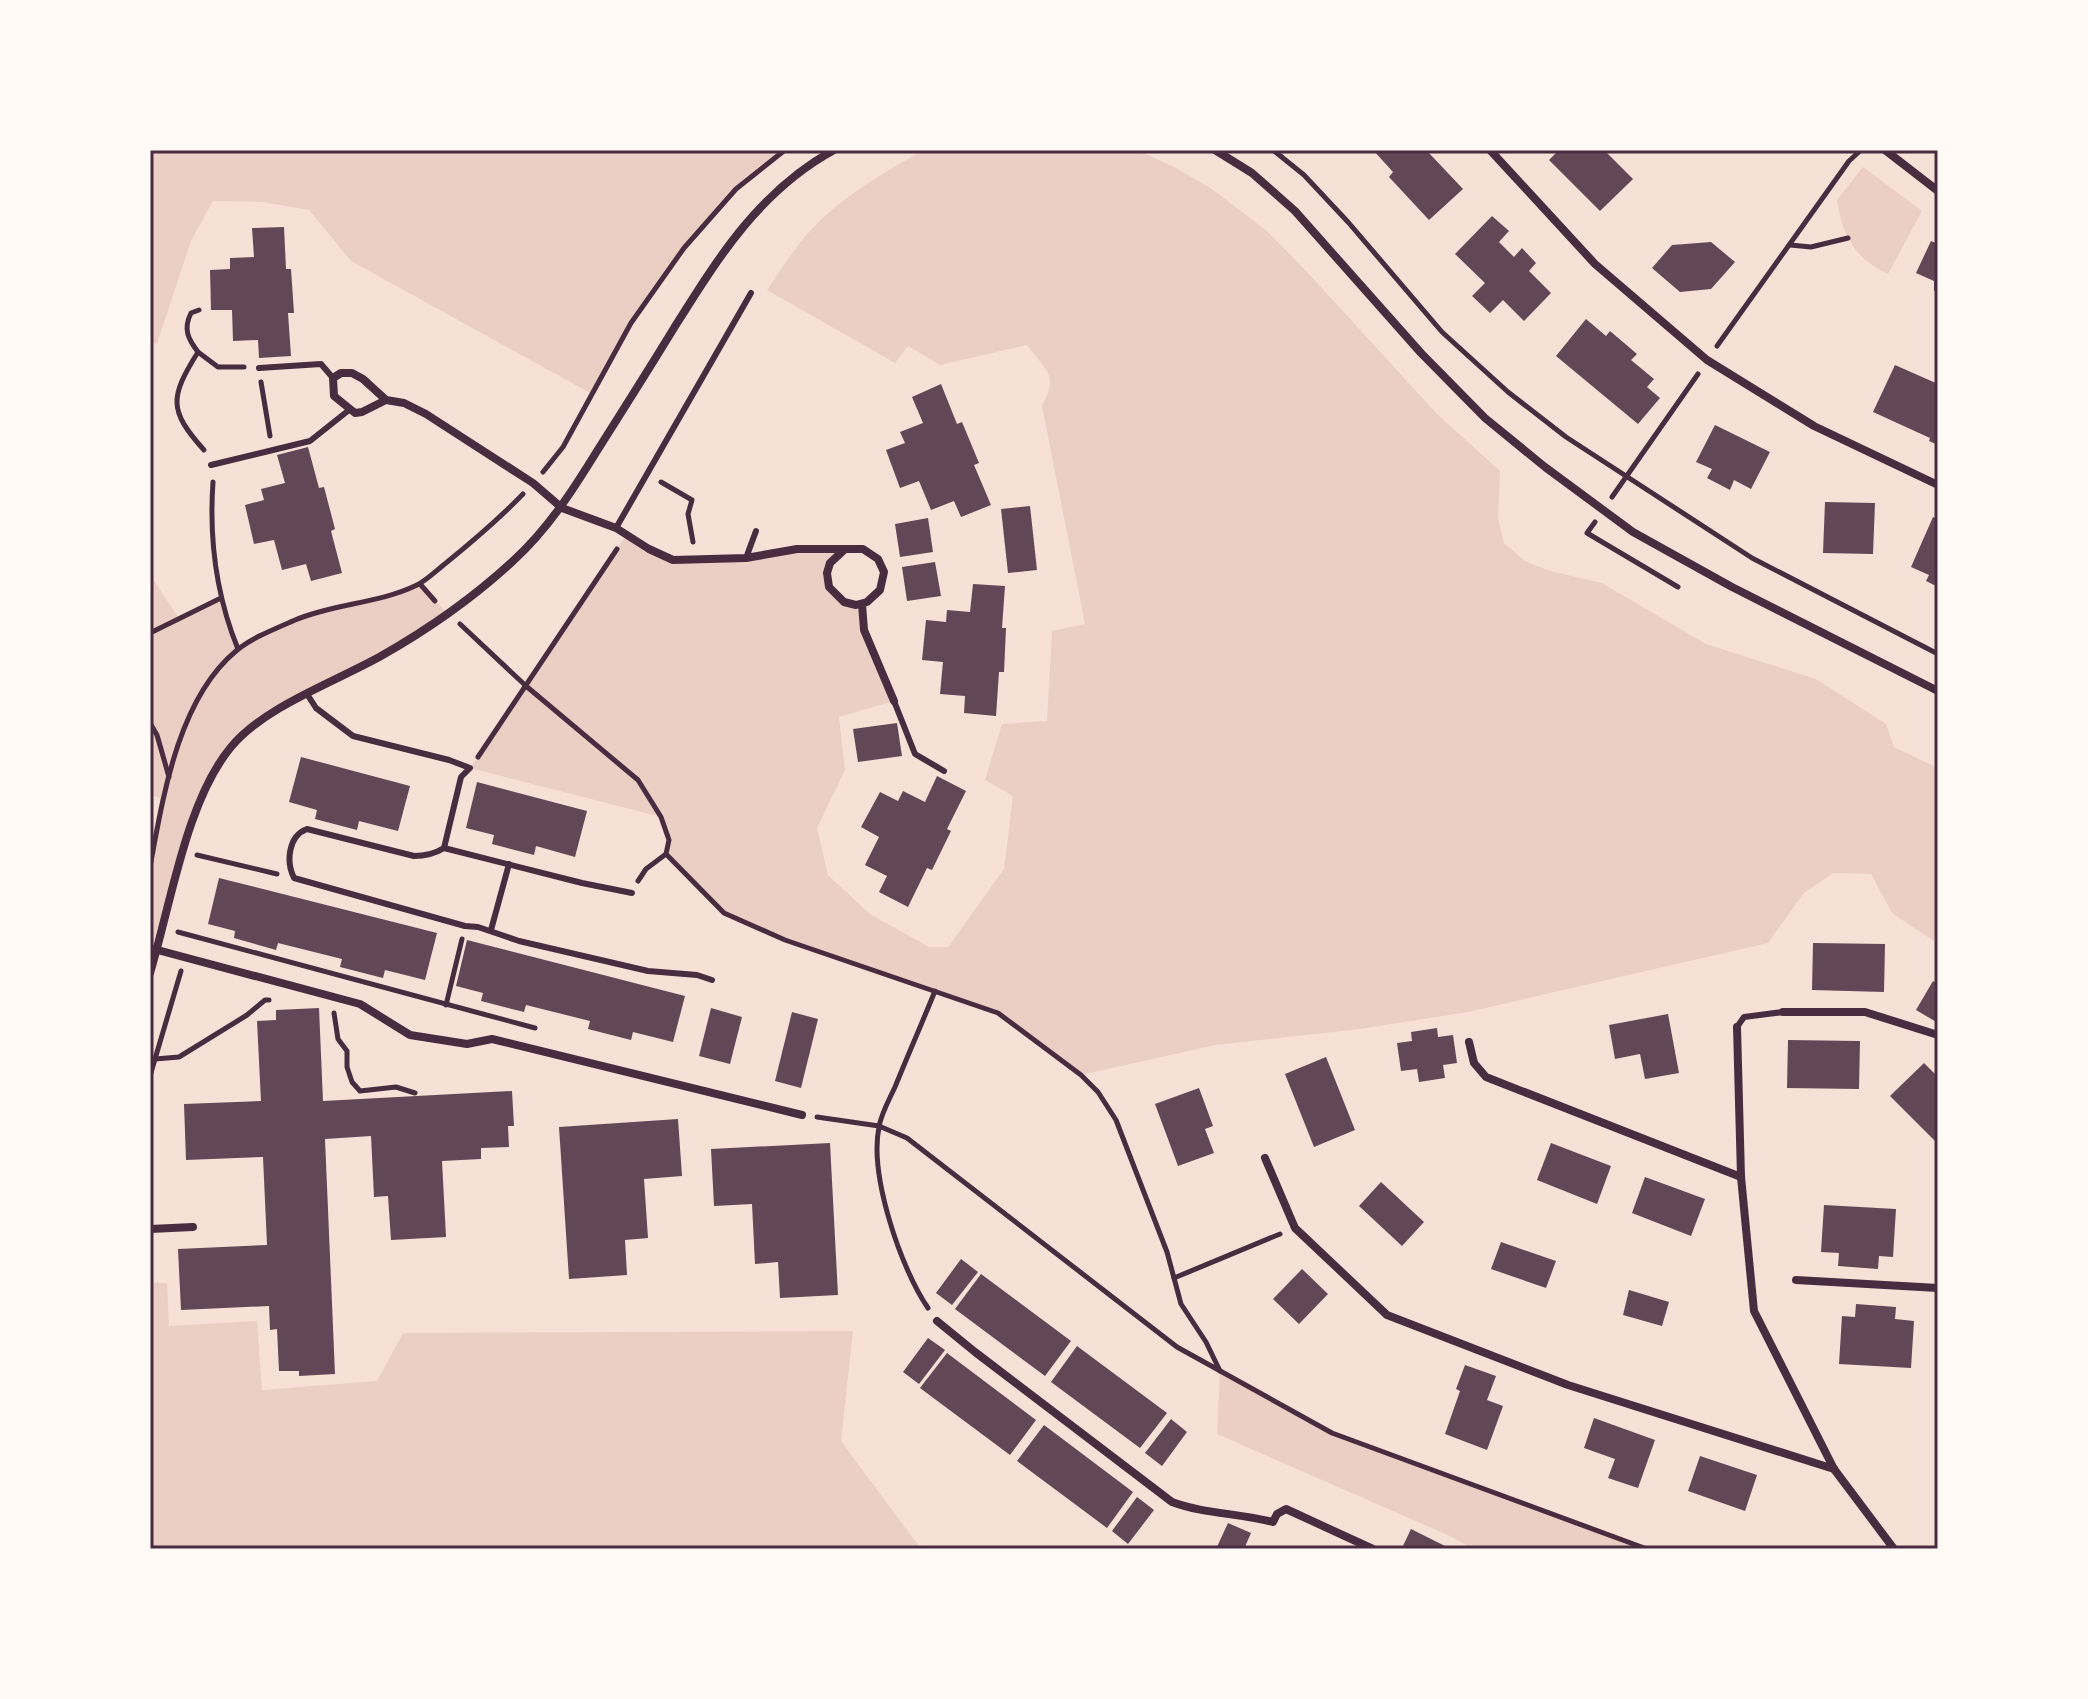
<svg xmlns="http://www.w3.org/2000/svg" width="2088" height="1699" font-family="Quicksand,sans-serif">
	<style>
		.green { fill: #ebcfc5 }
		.building { fill: #644757 }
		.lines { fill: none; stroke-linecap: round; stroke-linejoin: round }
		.path { stroke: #4a2c40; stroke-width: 5 }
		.service { stroke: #4a2c40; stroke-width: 6 }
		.minor { stroke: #4a2c40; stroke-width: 8 }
		.neatline { fill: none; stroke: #4a2c40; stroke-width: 3 }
	</style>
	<rect width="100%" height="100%" fill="#f7e1d7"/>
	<!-- green -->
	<g class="green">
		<path d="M150 150H785C769 163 752 174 737 188 677 244 631 323 592 394L351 261 309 210 263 202 213 201 191 241 157 344 150 342Z"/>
		<path d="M924 150H1137L1174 167 1212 189 1267 231 1309 274 1437 414 1500 471 1498 518 1504 543 1525 561 1550 571 1602 583 1706 644 1816 679 1886 724 1894 747 1938 768V944L1892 913 1871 874 1833 873 1804 893 1768 943 1468 1012 1360 1029 1215 1045 1081 1075 998 1013 785 940 724 913 666 854 669 840 661 817 470 768 626 535 673 560 746 558 797 549 844 550 827 573 838 598 862 604 864 630 894 701 839 717 845 770 817 828 828 875 870 914 929 947H948L1004 869 1013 796 985 780 1002 724 1047 721 1052 631 1085 624 1042 406C1059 374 1046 371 1027 345L940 365 908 346 895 363 767 290C778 274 788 258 799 244 832 202 879 175 924 150Z"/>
		<path d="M1863 167 1922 211 1888 274C1855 259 1842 235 1837 200Z"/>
		<path d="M150 575 179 618 221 598 238 649 296 619 371 602 420 584 447 613 246 731 202 793 157 950 150 948V867L162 799 150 794Z"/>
		<path d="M150 1283H167L169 1326 257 1321 262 1390 377 1381 403 1333 853 1331 841 1441 921 1549H150Z"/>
		<path d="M1220 1371 1332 1433 1647 1549H1473L1450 1536 1217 1434Z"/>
	</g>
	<!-- building -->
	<g class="building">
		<path d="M1373 150H1432L1429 153 1463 189 1429 220 1389 177 1393 172Z"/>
		<path d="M1559 150H1604L1633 179 1600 211 1549 160Z"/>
		<path d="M1492 216 1509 231 1499 242 1514 257 1522 248 1536 263 1529 271 1551 293 1524 321 1503 300 1490 313 1472 296 1485 283 1455 254Z"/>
		<path d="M284 227 286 269H291L294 313H288L291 356 259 358 258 340 233 341 232 310H211L210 270 230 269V258L254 257 252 228Z"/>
		<path d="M1931 241 1938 244V295L1934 290V281L1916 273Z"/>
		<path d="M1711 242 1735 262 1711 289 1680 292 1652 268 1672 245Z"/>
		<path d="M1586 319 1606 336 1610 331 1637 354 1631 360 1654 379 1647 387 1660 398 1638 424 1556 356Z"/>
		<path d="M1895 365 1938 384V445L1929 441 1930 438 1873 412Z"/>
		<path d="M941 384 957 424 962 422 979 463 974 465 991 505 961 517 954 501 931 510 919 481 900 488 886 450 905 443 900 432 923 423 912 397Z"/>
		<path d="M1715 425 1770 452 1751 489 1734 480 1730 490 1707 478 1712 469 1696 462Z"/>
		<path d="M308 447 319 488 324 487 335 529 331 531 342 573 311 581 306 564 282 570 274 540 254 544 245 505 264 500 261 489 285 483 277 455Z"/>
		<path d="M1825 502 1875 503 1873 554 1823 553Z"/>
		<path d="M1030 506 1037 570 1008 573 1001 509Z"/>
		<path d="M1933 517 1938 519V587L1926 581 1929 575 1911 567Z"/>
		<path d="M928 518 933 552 900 557 895 524Z"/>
		<path d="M935 562 941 596 907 601 902 567Z"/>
		<path d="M973 584 1005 586 1002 628H1006L1004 672H999L996 716 964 713 965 696 940 694 943 662 922 660 926 620 946 622 947 610 970 612Z"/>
		<path d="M897 723 902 756 858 762 853 729Z"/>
		<path d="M301 757 410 786 398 831 359 821 357 830 315 819 317 810 289 802Z"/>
		<path d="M937 776 966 791 947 829 951 831 932 870 927 868 908 907 879 892 887 876 865 865 879 837 861 827 880 792 898 801 903 791 925 802Z"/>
		<path d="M477 782 587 811 575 857 536 846 534 855 492 844 494 835 466 828Z"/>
		<path d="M219 878 437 933 425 980 385 970 383 978 340 967 342 959 278 943 276 950 234 938 235 931 208 924Z"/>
		<path d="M467 940 685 996 673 1042 633 1032 631 1040 588 1029 590 1021 526 1005 524 1012 481 1001 483 993 456 986Z"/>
		<path d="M1813 943 1885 944 1884 992 1812 990Z"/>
		<path d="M1933 981 1938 984V1023L1916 1010Z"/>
		<path d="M319 1008 323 1101 512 1091 514 1126H508L509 1147 481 1148V1159L442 1161 446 1237 391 1240 388 1196 374 1197 371 1136 325 1139 335 1374 299 1376V1371H279L277 1329 270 1330 269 1306 181 1310 178 1249 267 1245 263 1157 186 1160 184 1104 261 1101 257 1021 276 1020V1010Z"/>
		<path d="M711 1008 742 1017 730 1064 699 1056Z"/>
		<path d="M792 1012 818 1019 801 1088 775 1081Z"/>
		<path d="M1668 1014 1679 1073 1645 1079 1640 1054 1615 1059 1609 1025Z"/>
		<path d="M1437 1028 1438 1037 1453 1035 1457 1063 1443 1065 1445 1078 1419 1082 1417 1069 1401 1071 1397 1043 1412 1041 1411 1032Z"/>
		<path d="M1788 1040 1860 1041 1859 1089 1787 1088Z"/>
		<path d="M1326 1057 1355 1130 1314 1147 1285 1074Z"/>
		<path d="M1924 1063 1938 1077V1144L1890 1096Z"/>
		<path d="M1199 1088 1213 1126 1205 1129 1214 1153 1178 1166 1155 1104Z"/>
		<path d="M678 1119 682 1176 644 1179 648 1238 625 1240 627 1275 569 1279 559 1127Z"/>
		<path d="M830 1143 838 1295 780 1298 778 1262 755 1264 752 1204 714 1206 711 1149Z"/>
		<path d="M1551 1143 1611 1166 1597 1204 1537 1180Z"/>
		<path d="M1645 1177 1705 1199 1691 1236 1632 1213Z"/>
		<path d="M1381 1182 1424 1222 1402 1246 1359 1206Z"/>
		<path d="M1824 1205 1896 1209 1893 1257 1879 1256 1878 1269 1838 1266 1839 1253 1821 1252Z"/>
		<path d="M1501 1242 1556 1261 1546 1288 1491 1269Z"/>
		<path d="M961 1259 978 1272 952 1305 936 1293Z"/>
		<path d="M1302 1269 1328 1294 1299 1324 1273 1299Z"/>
		<path d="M981 1274 1071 1341 1045 1376 955 1309Z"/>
		<path d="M1629 1290 1669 1302 1662 1326 1623 1315Z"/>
		<path d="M1856 1304 1896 1307 1895 1319 1914 1321 1911 1368 1839 1364 1842 1316 1855 1317Z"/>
		<path d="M928 1338 945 1350 919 1384 903 1372Z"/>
		<path d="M1077 1346 1167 1413 1140 1448 1051 1382Z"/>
		<path d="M947 1353 1036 1420 1010 1455 920 1388Z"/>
		<path d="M1465 1365 1496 1376 1487 1400 1503 1406 1487 1450 1445 1434 1460 1391 1456 1389Z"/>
		<path d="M1594 1418 1655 1440 1638 1488 1608 1478 1615 1459 1584 1448Z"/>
		<path d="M1171 1419 1187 1432 1162 1466 1145 1453Z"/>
		<path d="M1044 1425 1133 1492 1107 1528 1017 1461Z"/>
		<path d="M1700 1456 1757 1475 1745 1511 1688 1491Z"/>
		<path d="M1137 1497 1154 1510 1128 1544 1112 1531Z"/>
		<path d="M1228 1523 1251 1533 1244 1549H1216Z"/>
		<path d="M1411 1529 1451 1549H1404L1402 1548Z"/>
	</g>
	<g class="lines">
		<!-- path -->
		<g class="path">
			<path d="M1273 150 1304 175 1348 222 1442 332 1508 392 1566 437 1752 558 1938 654"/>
			<path d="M1790 245 1811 247 1848 238"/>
			<path d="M199 310 191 313C183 329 188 339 198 352 170 397 168 410 204 450"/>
			<path d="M1717 346 1849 161 1861 150"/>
			<path d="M198 352 218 367H244"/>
			<path d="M261 382 270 436"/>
			<path d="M543 472 563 447 631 323 684 248 736 189 785 150"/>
			<path d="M213 482C209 539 216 595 238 649"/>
			<path d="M661 482 692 500 688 514 693 542"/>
			<path d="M1612 497 1698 374"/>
			<path d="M1595 522 1587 533 1678 587"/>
			<path d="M420 584 435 601"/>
			<path d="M460 624 526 686 638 780 661 817 669 840 666 854 724 913 785 940 998 1013 1081 1075 1098 1092 1116 1120 1167 1252 1181 1304 1206 1342 1220 1371"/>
			<path d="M150 633 221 598"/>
			<path d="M150 723 157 735 169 777"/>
			<path d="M478 757 617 549"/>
			<path d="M197 855 277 874"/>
			<path d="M150 867C163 797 178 699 236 651 251 638 277 628 295 620 335 603 378 604 417 585 427 580 437 570 446 563 473 541 499 519 523 494"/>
			<path d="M638 881 646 869 666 854"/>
			<path d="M178 932 535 1028"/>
			<path d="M446 1005 462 939"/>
			<path d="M334 1013 338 1039 347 1051V1067L352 1082 360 1091 396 1087 415 1093"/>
			<path d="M155 1059 179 1057 247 1015 265 1000H269"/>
			<path d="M150 1076 181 971"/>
			<path d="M817 1117 879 1126 907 1138 1177 1347 1332 1433 1647 1549"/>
			<path d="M1174 1278 1280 1234"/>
			<path d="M928 1308C901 1269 869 1175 879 1127 881 1114 889 1100 895 1087 908 1055 922 1023 935 991"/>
		</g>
		<!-- service -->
		<g class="service">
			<path d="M259 368 321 364 333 378"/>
			<path d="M211 465 310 441 349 410"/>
			<path d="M616 528 751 293"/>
			<path d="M746 558 756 531"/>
			<path d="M307 694 316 708 353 736 449 760 470 768 461 777 444 848C436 853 424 856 414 856L307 829C288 836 286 862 294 878L465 926 478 927 519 941 648 971 697 975 712 980"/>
			<path d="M894 701 915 754 944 771"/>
			<path d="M444 848 582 883 632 893"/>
			<path d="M491 930 509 864"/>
			<path d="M1737 1027 1744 1017 1783 1012"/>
		</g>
		<!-- minor -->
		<g class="minor">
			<path d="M1215 150 1252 173 1295 211 1421 353 1485 418 1545 467 1633 532 1732 587 1938 691"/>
			<path d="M1490 150 1595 264 1707 360 1814 426 1938 485"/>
			<path d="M1885 150 1938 191"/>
			<path d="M386 400 362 412 355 413 334 396 333 378 341 373H352L363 379 386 400 404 403 426 414 533 483 562 508 616 528 649 549 673 560 746 558 797 549H863L878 559 884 572 880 590 867 602 856 605 844 602 829 587 827 573 830 563 844 550"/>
			<path d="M862 604 864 630 894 701"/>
			<path d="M150 948 360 1004 410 1035 467 1044 492 1039 802 1115"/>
			<path d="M150 973C171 904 186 801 231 747 265 706 335 682 381 656 427 630 474 597 513 561 548 529 573 490 597 451 623 410 649 369 674 328 718 258 759 191 834 150"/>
			<path d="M1783 1012H1865L1938 1035"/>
			<path d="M1737 1027 1741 1177 1754 1311 1834 1469 1894 1549"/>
			<path d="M1469 1042 1474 1063 1486 1077 1741 1177"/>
			<path d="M1265 1158 1295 1228 1387 1315 1568 1385 1834 1469"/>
			<path d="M150 1229 193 1227"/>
			<path d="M1796 1280 1938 1288"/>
			<path d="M937 1321 975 1352 1172 1502C1204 1514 1239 1513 1273 1522L1277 1514 1286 1509 1373 1549"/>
		</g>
	</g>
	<!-- border -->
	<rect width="2088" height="1699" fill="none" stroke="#fffaf5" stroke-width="304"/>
	<rect x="152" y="152" width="1784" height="1395" class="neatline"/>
</svg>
